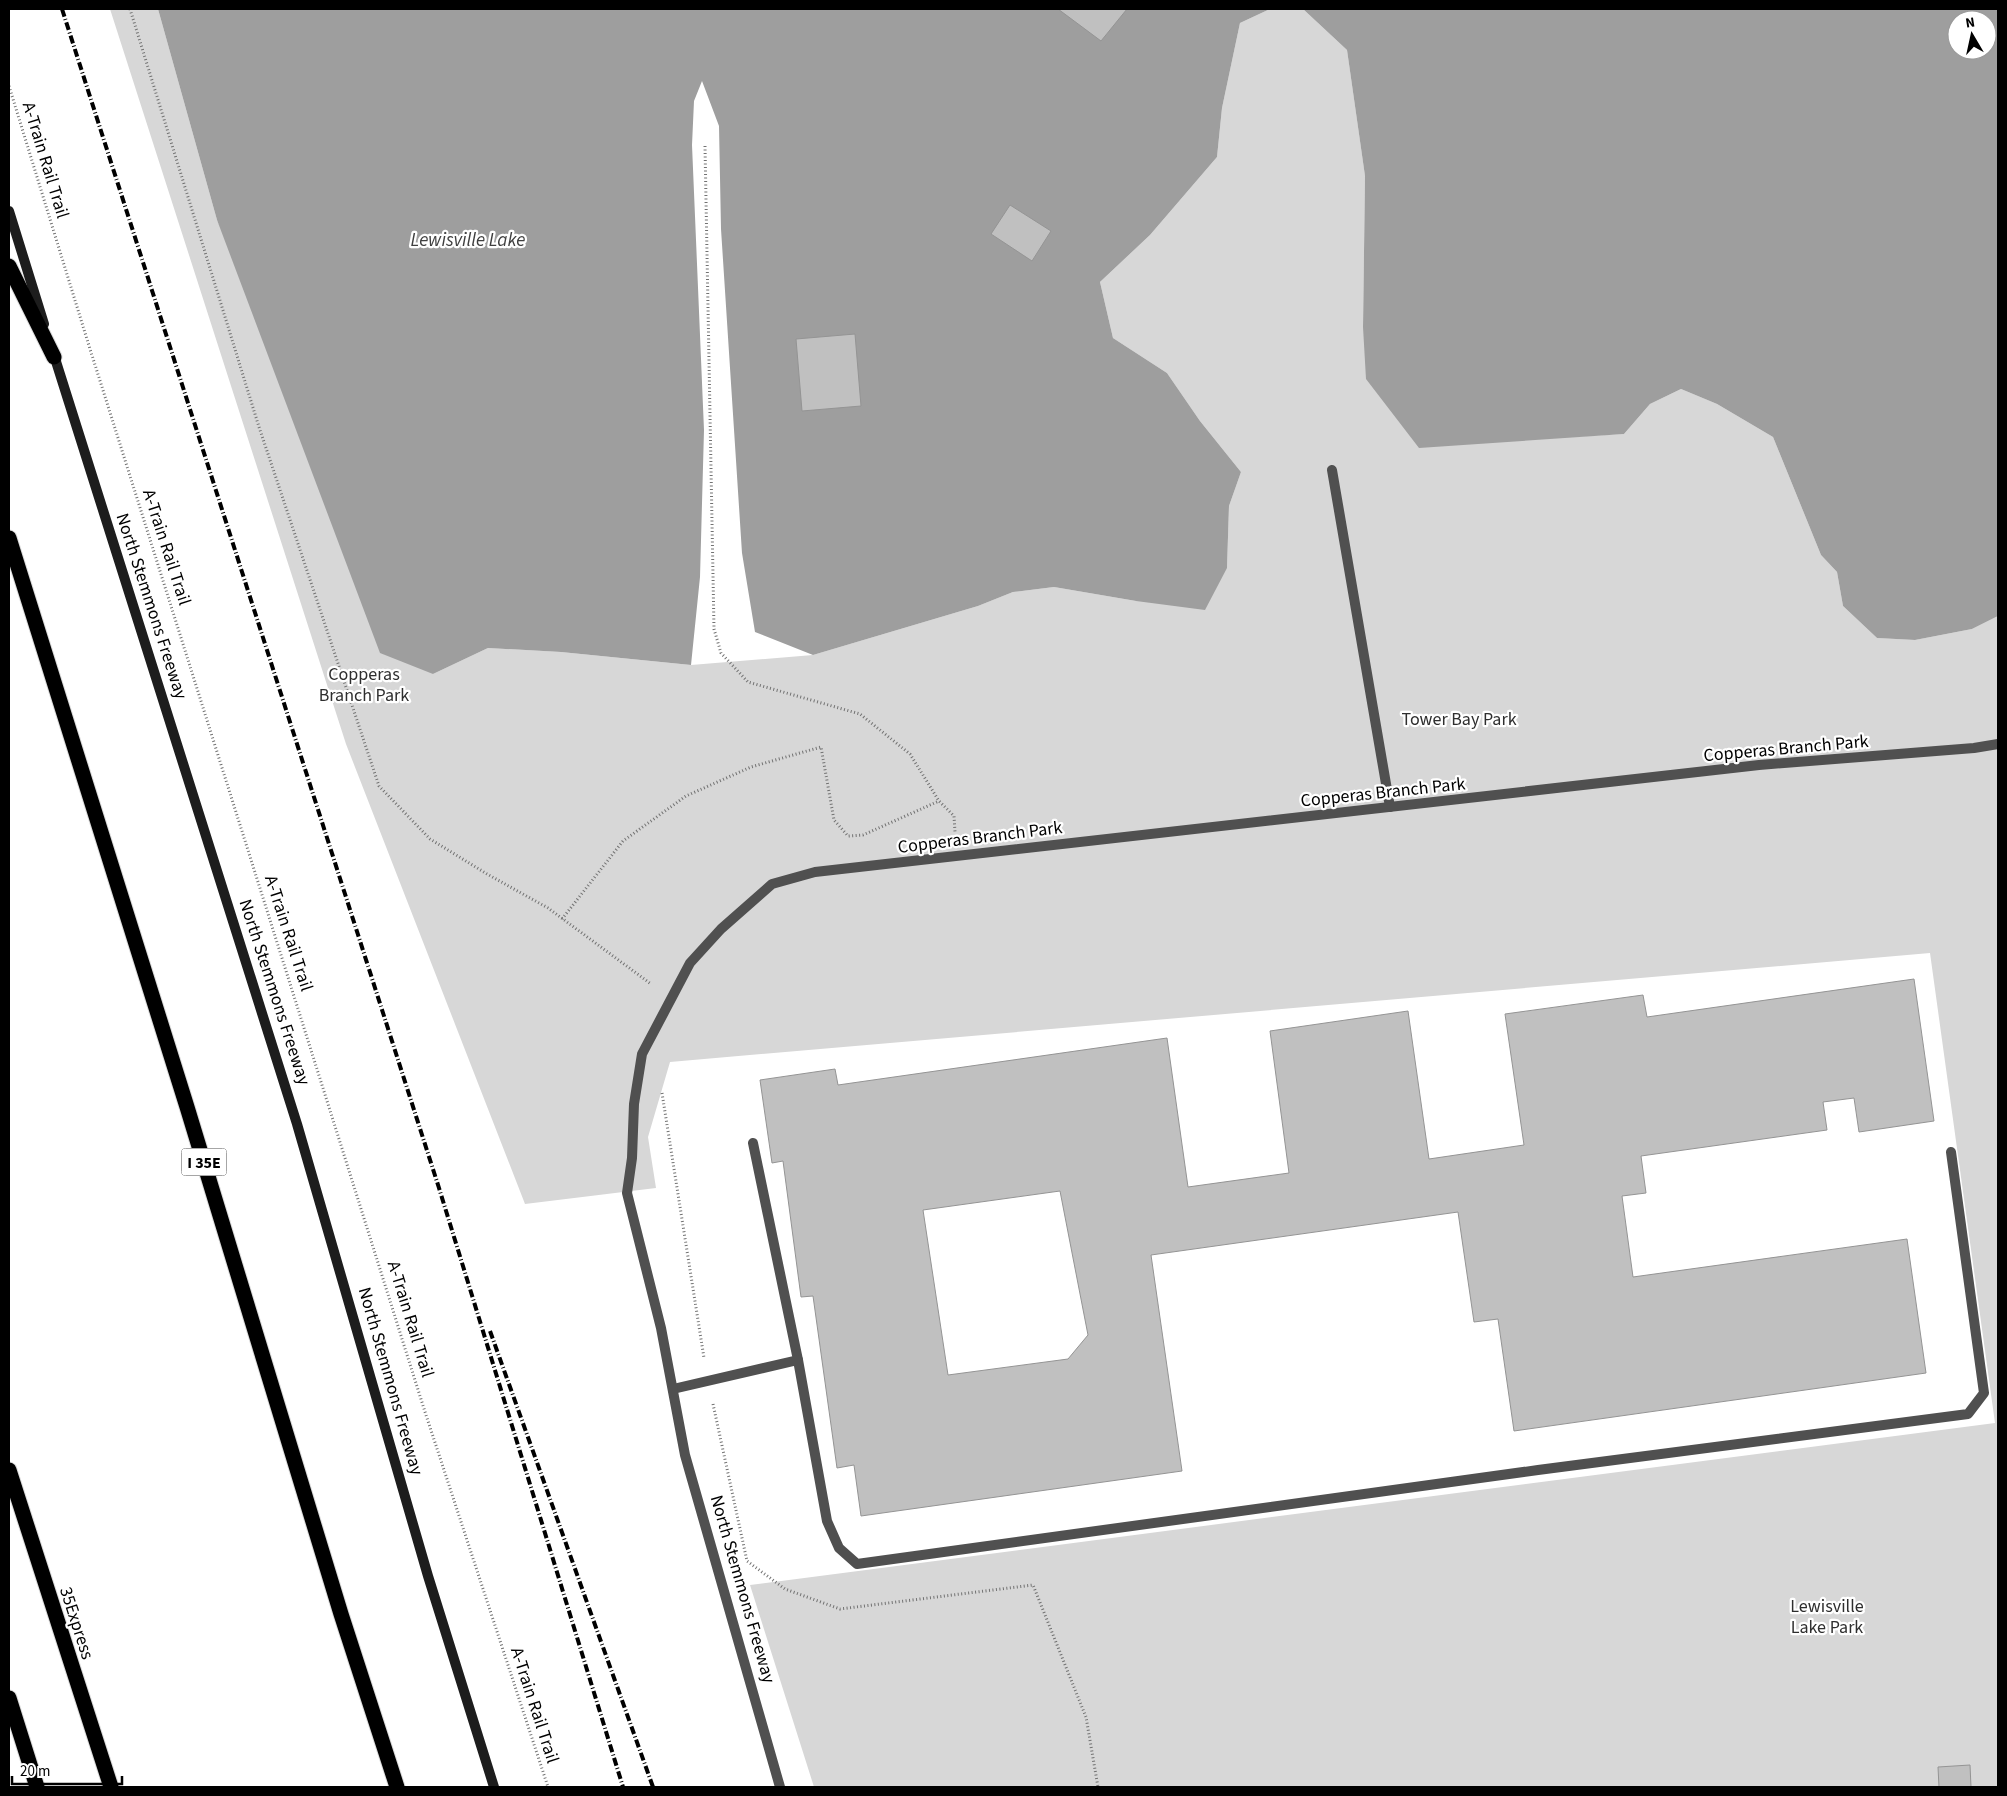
<svg xmlns="http://www.w3.org/2000/svg" width="2007" height="1796" font-family="'Source Sans 3',sans-serif">
	<style>
		.green { fill: #d7d7d7 }
		.water { fill: #9e9e9e; fill-rule: evenodd }
		.building { fill: #c0c0c0; stroke: #949494; fill-rule: evenodd }
		.lines { fill: none; stroke-linecap: round; stroke-linejoin: round }
		.highway-casing { stroke: #dbdbdb; stroke-width: 17 }
		.path { stroke: #727272; stroke-width: 3; stroke-dasharray: 1 2.5; stroke-linecap: butt }
		.lane { stroke: #505050; stroke-width: 10 }
		.street { stroke: #505050; stroke-width: 10 }
		.secondary { stroke: #1d1d1d; stroke-width: 10 }
		.highway { stroke: #000; stroke-width: 15 }
		.rail { stroke: #000; stroke-width: 4; stroke-dasharray: 8 2.5 1 2.5; stroke-linecap: butt }
		.labels { text-anchor: middle; stroke-width: 4.5; stroke-linejoin: round; paint-order: stroke }
		.shield { fill: #fff; stroke: #4c4c4c; stroke-width: 1 }
		.shield-label { font-size: 16px; font-weight: bold; fill: #000 }
		.street-label { font-size: 18px; fill: #000; stroke: #fff }
		.park-label { font-size: 18px; fill: #2e2e2e; stroke: #fff }
		.water-label { font-size: 19px; font-style: italic; fill: #3f3f3f; stroke: #fff }
	</style>
	<rect width="100%" height="100%" fill="#fff"/>
	<!-- green -->
	<path class="green" d="M110 9H158L217 220 433 674 488 648 561 652 691 665 813 655 978 606 1013 592 1054 587 1136 601 1227 568 1229 506 1241 472 1200 421 1167 373 1113 338 1100 282 1150 235 1217 157 1222 108 1240 23 1270 9H1303L1347 50 1365 176 1363 327 1568 437 1624 434 1650 404 1681 389 1717 404 1773 437 1821 555 1837 572 1843 606 1877 638 1915 640 1972 629 1998 616V1787H814L750 1585 1995 1423 1930 953 670 1062 648 1137 656 1188 525 1204 346 744Z"/>
	<!-- water -->
	<g class="water">
		<path d="M158 9H1270L1240 23 1222 108 1217 157 1150 235 1100 282 1113 338 1167 373 1200 421 1241 472 1229 506 1227 568 1205 610 1136 601 1054 587 1013 592 978 606 813 655 755 632 742 553 721 229 719 126 702 81 694 101 692 145 704 430 700 577 691 665 561 652 488 648 433 674 380 653 217 220Z"/>
		<path d="M1303 9H1998V616L1972 629 1915 640 1877 638 1843 606 1837 572 1821 555 1773 437 1717 404 1681 389 1650 404 1624 434 1419 448 1366 379 1363 327 1365 176 1347 50ZM1957 20H1987V50H1957Z"/>
	</g>
	<!-- building -->
	<g class="building">
		<path d="M1058 9H1127L1101 41Z"/>
		<path d="M1010 205 1051 231 1032 261 991 234Z"/>
		<path d="M855 334 861 406 802 411 796 339Z"/>
		<path d="M1914 979 1934 1121 1859 1132 1854 1098 1823 1102 1827 1130 1641 1156 1646 1193 1622 1196 1633 1277 1907 1239 1926 1373 1514 1431 1498 1319 1474 1322 1458 1212 1151 1255 1182 1471 861 1516 854 1465 837 1468 813 1296 801 1297 783 1161 772 1163 760 1080 835 1069 838 1085 1167 1038 1188 1187 1289 1173 1270 1031 1408 1011 1429 1159 1524 1145 1505 1014 1643 995 1647 1017ZM1060 1191 1088 1335 1068 1359 948 1375 923 1210Z"/>
		<path d="M1970 1765 1971 1787H1939L1938 1767Z"/>
	</g>
	<g class="lines">
		<defs>
			<g id="highway">
				<path d="M9 266 54 357"/>
				<path d="M9 538 187 1107 341 1614 397 1787"/>
				<path d="M9 1470 111 1787"/>
				<path d="M9 1698 37 1787"/>
			</g>
		</defs>
		<!-- highway casing -->
		<use href="#highway" class="highway-casing"/>
		<!-- path -->
		<g class="path">
			<path d="M130 9 259 427 379 786 430 839 487 874 548 908 651 984"/>
			<path d="M9 86 90 349 426 1415 548 1787"/>
			<path d="M705 146 714 629 721 653 748 682 860 714 910 754 939 801 954 816 955 832"/>
			<path d="M562 919 623 841 686 796 751 767 821 747 834 820 848 836 863 835 939 801"/>
			<path d="M662 1093 704 1358"/>
			<path d="M713 1404 747 1561 785 1589 840 1609 1033 1585 1086 1717 1098 1787"/>
		</g>
		<!-- lane -->
		<g class="lane">
			<path d="M753 1143 798 1360"/>
			<path d="M673 1389 798 1360 827 1521 839 1548 857 1564 1538 1470 1968 1414 1984 1393 1951 1152"/>
		</g>
		<!-- street -->
		<g class="street">
			<path d="M1332 470 1390 807"/>
			<path d="M780 1787 685 1455 661 1328 627 1193 632 1158 634 1104 642 1054 690 963 721 929 772 884 815 872 1759 765 1974 748 1998 744"/>
		</g>
		<!-- secondary -->
		<g class="secondary">
			<path d="M9 211 44 324"/>
			<path d="M53 352 297 1124 428 1576 494 1787"/>
		</g>
		<!-- highway -->
		<use href="#highway" class="highway"/>
		<!-- rail -->
		<g class="rail">
			<path d="M62 9 439 1188 623 1787"/>
			<path d="M490 1331 653 1787"/>
		</g>
	</g>
	<g class="labels">
		<!-- shield labels -->
		<rect class="shield" x="181.5" y="1148.5" width="45" height="27" rx="4"/>
		<g class="shield-label">
			<text x="204" y="1168">I 35E</text>
		</g>
		<!-- street labels -->
		<g class="street-label">
			<text transform="translate(46 160) rotate(73)" y="6">A-Train Rail Trail</text>
			<text transform="translate(167 547) rotate(72)" y="6">A-Train Rail Trail</text>
			<text transform="translate(152 606) rotate(72)" y="6">North Stemmons Freeway</text>
			<text transform="translate(1786 748) rotate(-5)" y="6">Copperas Branch Park</text>
			<text transform="translate(1383 792) rotate(-6)" y="6">Copperas Branch Park</text>
			<text transform="translate(980 837) rotate(-7)" y="6">Copperas Branch Park</text>
			<text transform="translate(289 933) rotate(72)" y="6">A-Train Rail Trail</text>
			<text transform="translate(275 992) rotate(72)" y="6">North Stemmons Freeway</text>
			<text transform="translate(411 1319) rotate(73)" y="6">A-Train Rail Trail</text>
			<text transform="translate(391 1381) rotate(74)" y="6">North Stemmons Freeway</text>
			<text transform="translate(743 1589) rotate(74)" y="6">North Stemmons Freeway</text>
			<text transform="translate(77 1623) rotate(72)" y="6">35Express</text>
			<text transform="translate(535 1705) rotate(72)" y="6">A-Train Rail Trail</text>
		</g>
		<!-- park labels -->
		<g class="park-label">
			<text x="364" y="680">Copperas<tspan x="364" dy="21">Branch Park</tspan></text>
			<text x="1459" y="725">Tower Bay Park</text>
			<text x="1827" y="1612">Lewisville<tspan x="1827" dy="21">Lake Park</tspan></text>
		</g>
		<!-- water labels -->
		<g class="water-label">
			<text x="468" y="246">Lewisville Lake</text>
		</g>
	</g>
	<!-- border -->
	<rect width="2007" height="1796" fill="none" stroke="#000000" stroke-width="20"/>
	<!-- north arrow -->
	<g transform="translate(1972 35) rotate(351)"><circle r="24" fill="#ffffff" stroke="#999999"/>
	<path d="M0-4L9 19L0 12L-9 19Z" fill="#000000"/>
	<text y="-8" font-size="14" font-weight="bold" text-anchor="middle" fill="#000000">N</text>
	</g>
	<!-- scale -->
	<path d="M12 1776v8h110v-8" fill="none" stroke="#000000" stroke-width="2.5"/>
	<text x="20" y="1776" font-size="15" fill="#000000" stroke="#ffffff" stroke-width="4" paint-order="stroke">20 m</text>
</svg>
